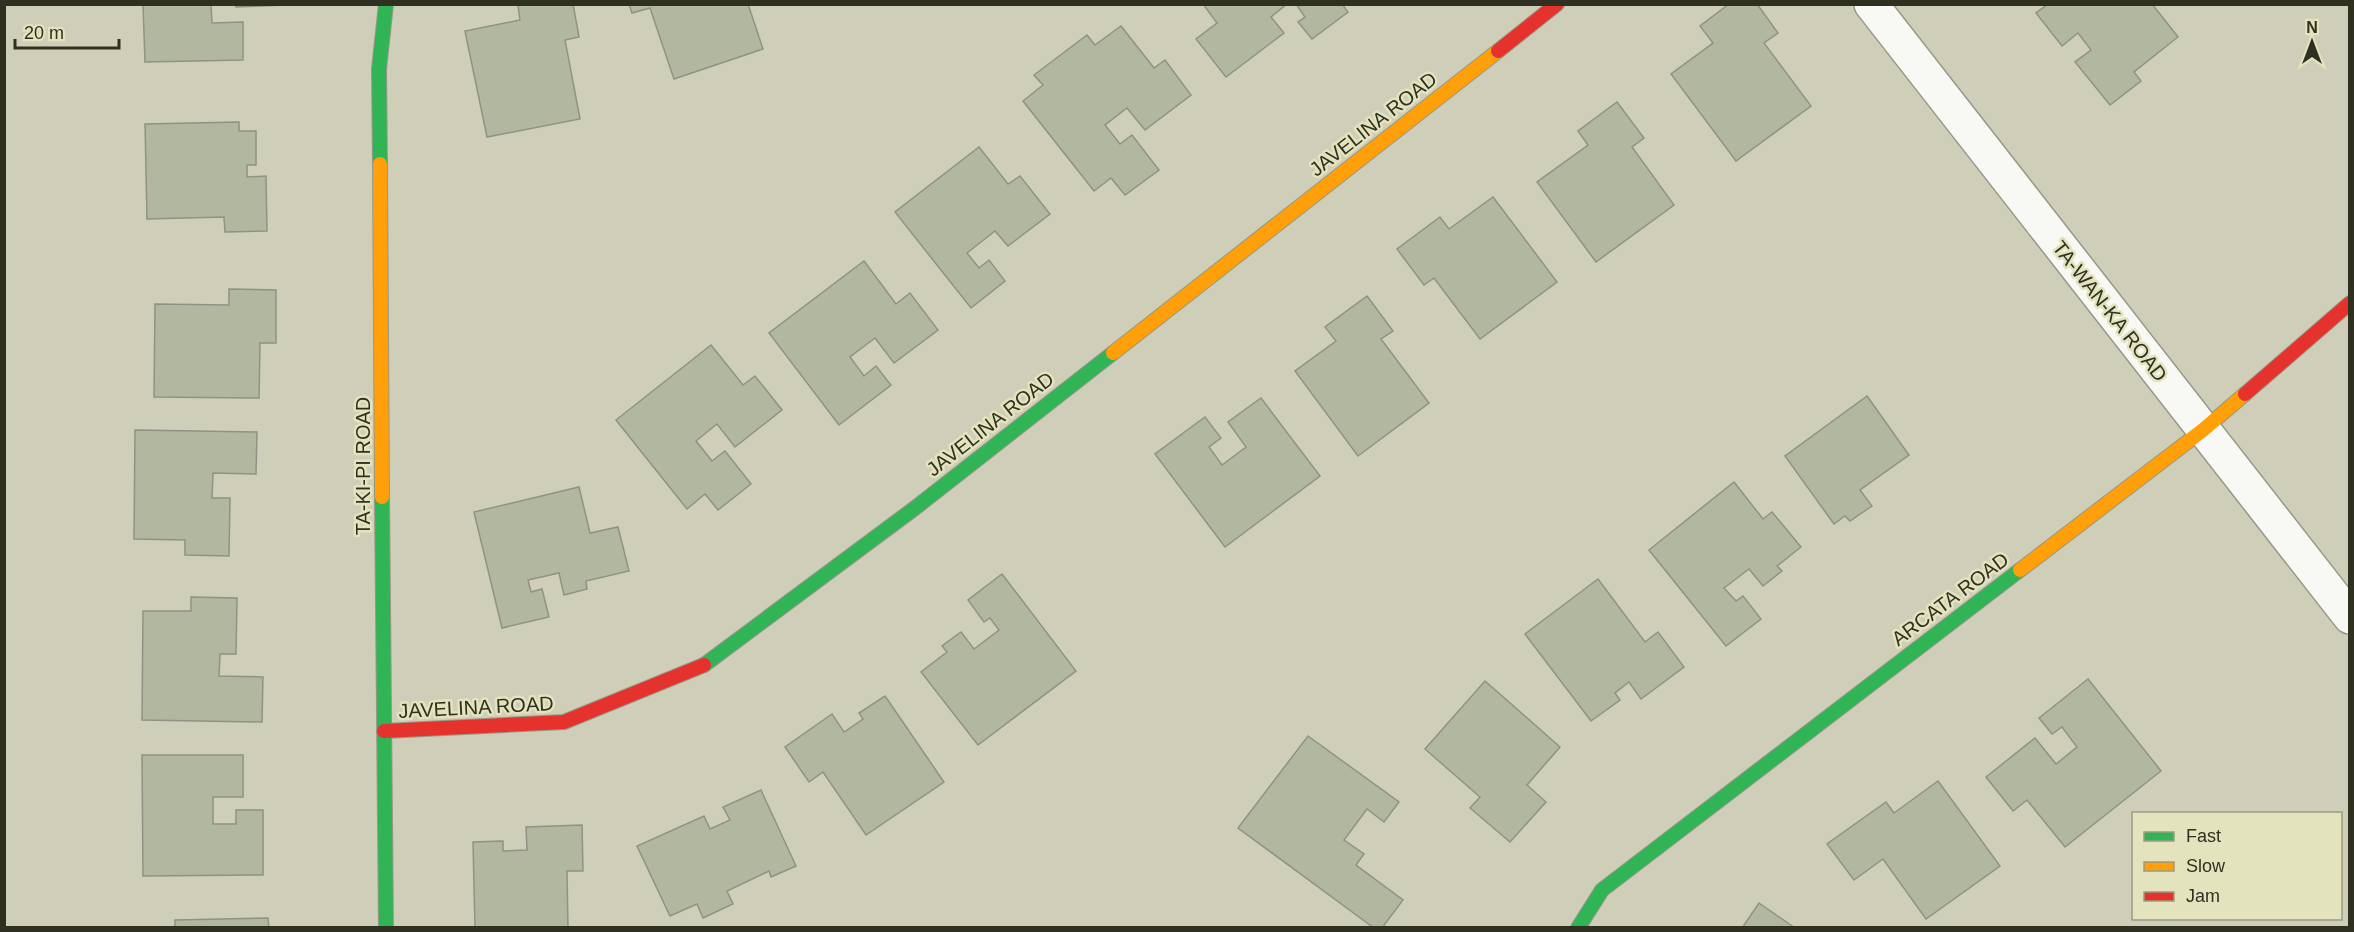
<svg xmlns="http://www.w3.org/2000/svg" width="2354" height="932" font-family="Helvetica,sans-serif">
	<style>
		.building { fill: #b1b89f; stroke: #909383; stroke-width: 1.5 }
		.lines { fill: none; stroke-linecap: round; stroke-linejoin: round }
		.street-casing { stroke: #989888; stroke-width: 36 }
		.fast-casing { stroke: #989888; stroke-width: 16 }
		.slow-casing { stroke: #989888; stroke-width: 16 }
		.jam-casing { stroke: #989888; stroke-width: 16 }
		.street { stroke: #f8f8f4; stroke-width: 33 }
		.fast { stroke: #30b455; stroke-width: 14 }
		.slow { stroke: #ff9f0a; stroke-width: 14 }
		.jam { stroke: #e5322d; stroke-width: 14 }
		.labels { text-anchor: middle; stroke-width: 5; stroke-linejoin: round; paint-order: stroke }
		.street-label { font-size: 20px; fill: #303021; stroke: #e3e4bd }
	</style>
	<rect width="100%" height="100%" fill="#ceceb9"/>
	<!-- building -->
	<g class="building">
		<path d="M143 4H211L212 23 243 22V60L145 62Z"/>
		<path d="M235 4H285V5L236 7Z"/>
		<path d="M525 4H573L579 37 565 40 580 119 487 137 465 31 520 20 518 6Z"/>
		<path d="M629 4H748L763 49 674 79 650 8 632 13Z"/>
		<path d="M1203 4H1287L1271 17 1284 33 1226 77 1196 39 1217 23Z"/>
		<path d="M1296 4H1342L1348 12 1312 39 1298 22 1305 17Z"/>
		<path d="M1729 4H1757L1778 33 1764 43 1811 106 1736 161 1671 74 1713 43 1700 26Z"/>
		<path d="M2048 4H2152L2178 37 2134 72 2141 81 2110 105 2075 62 2091 50 2078 33 2062 46 2036 13Z"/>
		<path d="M1121 26 1154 68 1165 60 1191 95 1145 130 1127 108 1105 125 1120 144 1132 135 1159 170 1125 195 1111 178 1094 191 1023 101 1043 85 1034 75 1087 35 1095 45Z"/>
		<path d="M1617 102 1644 138 1632 147 1674 205 1596 262 1537 182 1588 145 1578 131Z"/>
		<path d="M239 122V131H256V165H247V177L266 176 267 231 225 232 224 217 147 219 145 124Z"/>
		<path d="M979 147 1008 184 1020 176 1050 214 1008 246 995 231 967 253 979 268 989 260 1005 281 971 308 895 212Z"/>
		<path d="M1493 197 1557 282 1480 339 1434 278 1424 285 1397 249 1440 217 1449 229Z"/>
		<path d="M864 261 896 304 910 293 938 330 894 363 875 338 850 357 864 376 876 366 891 385 839 425 769 333Z"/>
		<path d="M229 289 276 290V343H260L259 398 154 397 155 304 229 305Z"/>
		<path d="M1367 296 1393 331 1381 339 1429 403 1358 456 1295 371 1336 341 1325 327Z"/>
		<path d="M711 345 743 385 755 376 782 410 735 447 717 424 696 441 712 461 725 451 751 484 718 510 705 494 687 509 616 420Z"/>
		<path d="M1867 396 1909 455 1860 490 1872 506 1850 521 1845 516 1834 524 1785 456Z"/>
		<path d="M1261 398 1320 476 1225 547 1155 454 1205 417 1221 438 1209 447 1222 465 1246 447 1228 422Z"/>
		<path d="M135 430 257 432 256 474 213 473 212 498H230L229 556 185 555V540L134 539Z"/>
		<path d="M1734 482 1763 519 1772 512 1801 547 1777 566 1782 571 1763 586 1749 569 1724 588 1736 601 1743 596 1761 619 1726 646 1649 550Z"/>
		<path d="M579 487 590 533 618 527 629 571 586 581 587 589 564 595 559 573 528 580 531 592 542 589 549 617 502 628 474 512Z"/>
		<path d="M1002 574 1076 671 978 745 921 672 947 652 942 646 961 632 974 649 999 630 990 618 984 622 968 600Z"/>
		<path d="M1598 579 1645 642 1658 632 1684 667 1641 699 1629 682 1615 693 1620 700 1591 721 1525 634Z"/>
		<path d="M191 597 237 598 236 654H220L219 676 263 677 262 722 142 720 143 611H191Z"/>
		<path d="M2088 679 2161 771 2065 847 2027 800 2013 811 1986 777 2035 738 2056 764 2077 747 2062 727 2052 734 2039 718Z"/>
		<path d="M1485 681 1560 747 1527 785 1546 802 1510 842 1470 808 1480 797 1425 749Z"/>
		<path d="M885 696 944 782 866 835 823 772 809 782 785 747 832 714 844 732 863 719 859 713Z"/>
		<path d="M1308 736 1399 802 1384 822 1367 809 1344 840 1364 854 1356 865 1403 900 1382 928H1374L1238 828Z"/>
		<path d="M142 755H243V797H213V824H236V810H263V875L143 876Z"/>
		<path d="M1938 781 2000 866 1926 919 1883 859 1854 880 1827 844 1886 802 1894 813Z"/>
		<path d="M761 790 796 866 771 877 769 871 727 891 733 904 703 918 697 904 670 916 637 846 704 816 710 829 730 820 723 807Z"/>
		<path d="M582 825 583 871H567L568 928H475L473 842 503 841V851L527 850 526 827Z"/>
		<path d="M1759 903 1795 928H1742Z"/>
		<path d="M268 918 269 928H175V920Z"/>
	</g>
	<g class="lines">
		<defs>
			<path id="street" d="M1871 4 2350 617"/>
			<g id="fast">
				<path d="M380 164 379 69 386 4"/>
				<path d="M382 497 386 928"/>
				<path d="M704 665 915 508 1113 353"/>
				<path d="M1578 928 1602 890 2020 570"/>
			</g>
			<g id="slow">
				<path d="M380 164 382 497"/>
				<path d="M1113 353 1498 51"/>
				<path d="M2020 570 2203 430 2245 394"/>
			</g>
			<g id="jam">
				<path d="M1498 51 1557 4"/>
				<path d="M2245 394 2350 303"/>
				<path d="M384 731 564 722 704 665"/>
			</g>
		</defs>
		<!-- street casing -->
		<use href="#street" class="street-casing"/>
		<!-- fast casing -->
		<use href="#fast" class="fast-casing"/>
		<!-- slow casing -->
		<use href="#slow" class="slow-casing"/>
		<!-- jam casing -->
		<use href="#jam" class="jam-casing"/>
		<!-- street -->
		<use href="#street" class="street"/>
		<!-- fast -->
		<use href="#fast" class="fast"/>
		<!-- slow -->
		<use href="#slow" class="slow"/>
		<!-- jam -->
		<use href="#jam" class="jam"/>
	</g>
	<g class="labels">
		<!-- street labels -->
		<g class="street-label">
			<text transform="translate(1373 124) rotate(-38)" y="7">JAVELINA ROAD</text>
			<text transform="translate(2110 311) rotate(52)" y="7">TA-WAN-KA ROAD</text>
			<text transform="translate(990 424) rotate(-38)" y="7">JAVELINA ROAD</text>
			<text transform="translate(363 466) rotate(-90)" y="7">TA-KI-PI ROAD</text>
			<text transform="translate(1950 599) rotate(-37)" y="7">ARCATA ROAD</text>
			<text transform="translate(476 707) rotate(-3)" y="7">JAVELINA ROAD</text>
		</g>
	</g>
	<!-- border -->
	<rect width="2354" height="932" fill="none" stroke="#303021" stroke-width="12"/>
	<!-- legend -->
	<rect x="2132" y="812" width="210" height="108" fill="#e3e4bd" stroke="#9b9c7f" stroke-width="1.5"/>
	<rect x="2144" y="832" width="30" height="9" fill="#30b455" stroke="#9b9c7f" stroke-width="1.5"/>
	<text x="2186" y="842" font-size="18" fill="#303021">Fast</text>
	<rect x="2144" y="862" width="30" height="9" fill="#ff9f0a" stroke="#9b9c7f" stroke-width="1.5"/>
	<text x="2186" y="872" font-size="18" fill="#303021">Slow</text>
	<rect x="2144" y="892" width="30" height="9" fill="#e5322d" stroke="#9b9c7f" stroke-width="1.5"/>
	<text x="2186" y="902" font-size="18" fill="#303021">Jam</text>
	<!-- north arrow -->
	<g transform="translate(2312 42)" stroke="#e3e4bd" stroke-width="4.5" paint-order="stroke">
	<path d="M0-4.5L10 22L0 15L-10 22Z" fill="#303021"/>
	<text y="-9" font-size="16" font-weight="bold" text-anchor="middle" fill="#303021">N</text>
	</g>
	<!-- scale -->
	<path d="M15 39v9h104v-9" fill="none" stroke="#303021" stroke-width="3"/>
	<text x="24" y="39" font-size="18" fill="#303021" stroke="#e3e4bd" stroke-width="4.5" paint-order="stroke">20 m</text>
</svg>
